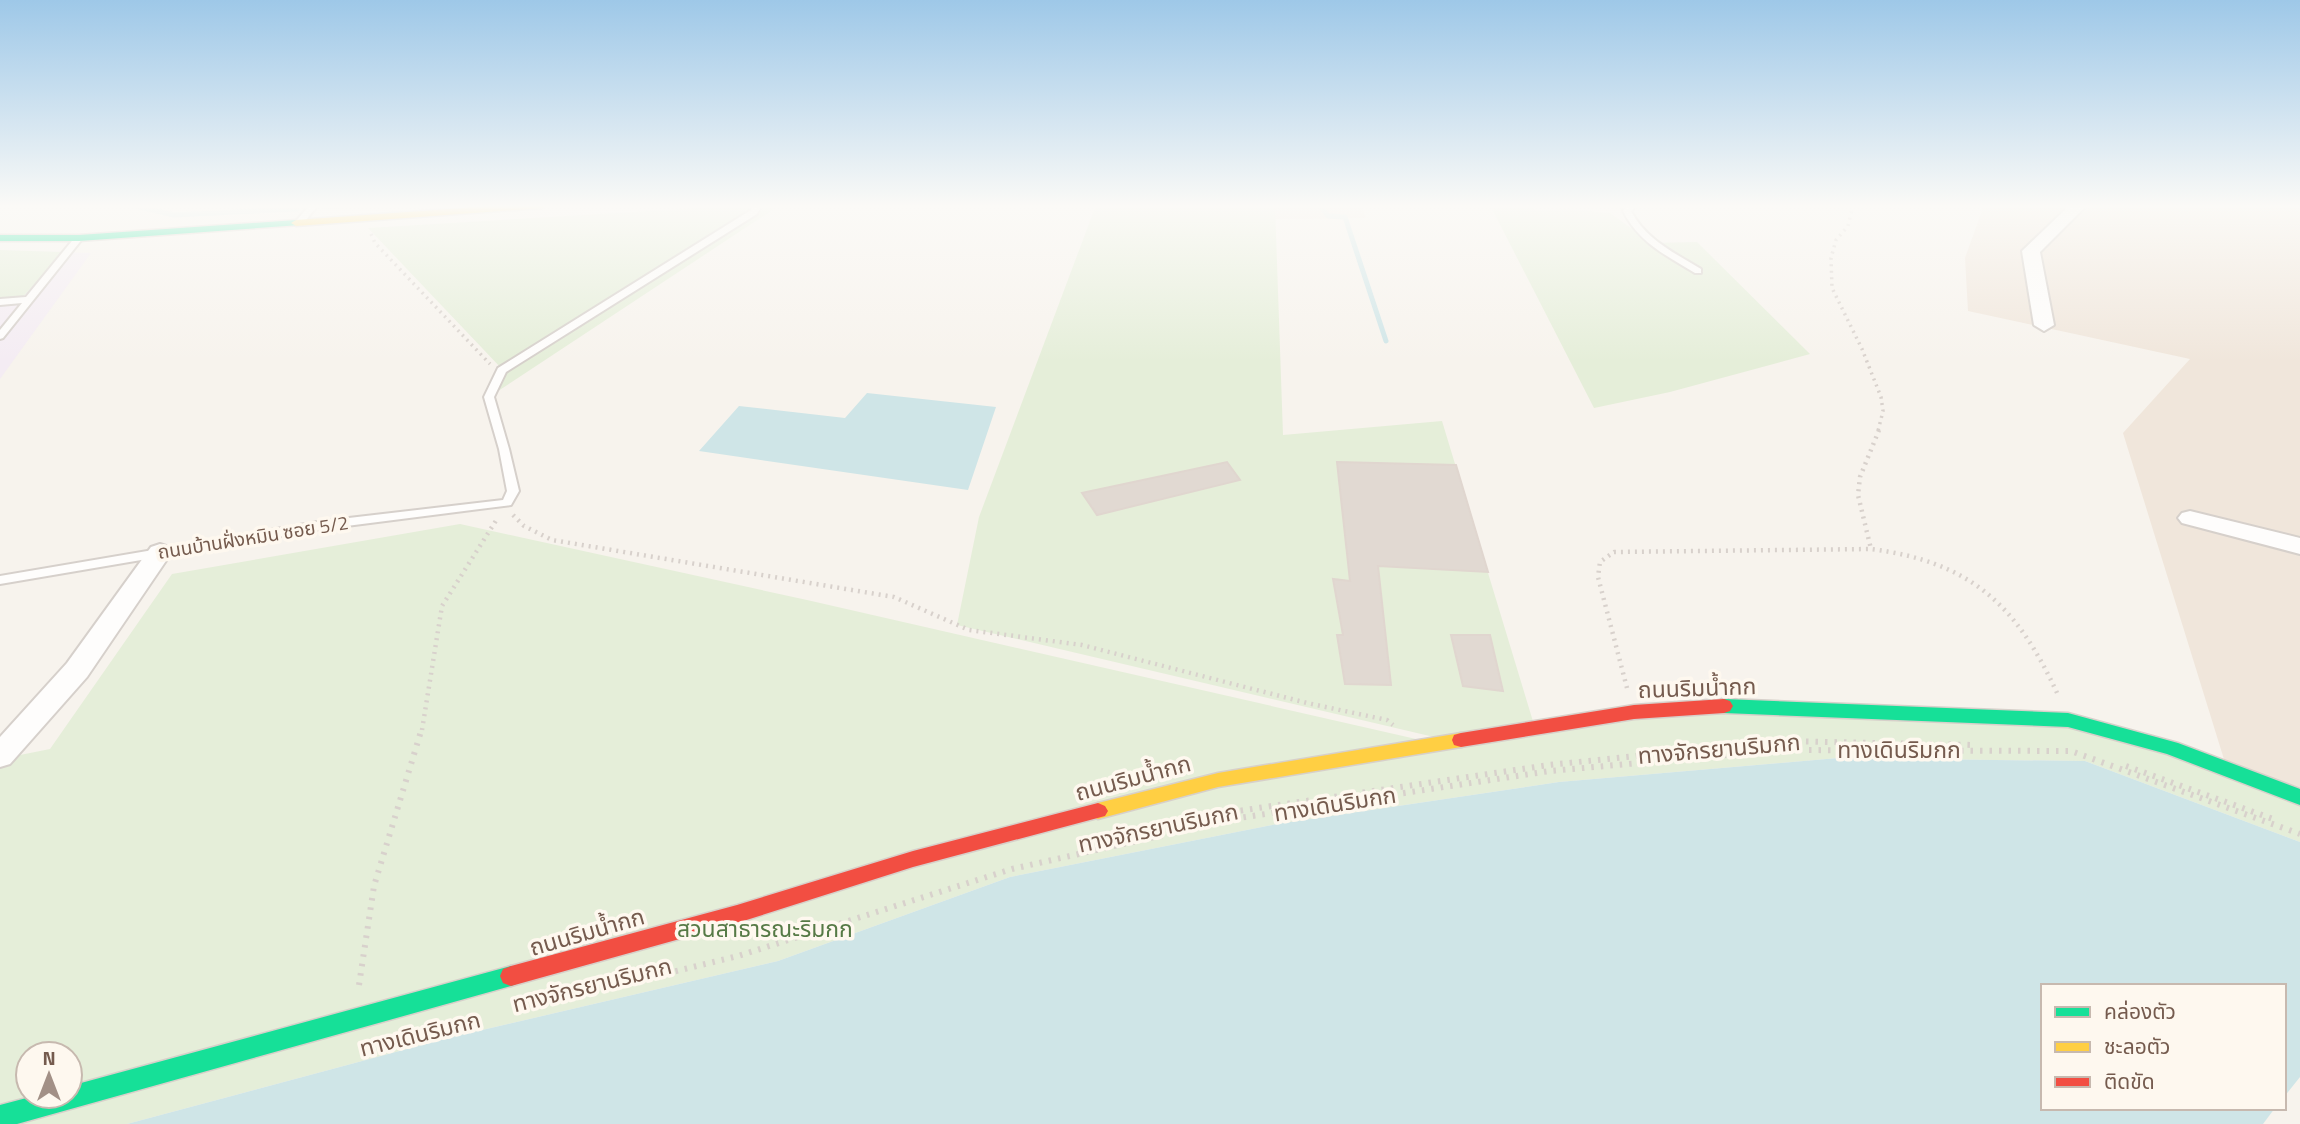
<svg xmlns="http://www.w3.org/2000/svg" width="2300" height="1124" font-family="'Titillium Web','Noto Sans Thai',sans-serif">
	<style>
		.residential { fill: #f0e6db }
		.commercial { fill: #f4e6df }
		.education { fill: #f4ecf3 }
		.green { fill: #e5eed9; fill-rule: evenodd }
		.water { fill: #cfe5e7 }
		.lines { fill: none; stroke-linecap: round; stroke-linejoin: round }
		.stream { stroke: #cfe5e7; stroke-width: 5 }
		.building { fill: #e1d9d2; stroke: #e0d6cf; stroke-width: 2 }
		.lane-casing { stroke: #d6d0cb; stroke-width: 4 }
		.street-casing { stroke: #d6d0cb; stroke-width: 4 }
		.fast-casing { stroke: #d7d0ca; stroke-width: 3 }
		.slow-casing { stroke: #d7d0ca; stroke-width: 3 }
		.jam-casing { stroke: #d7d0ca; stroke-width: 3 }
		.path-far2 { stroke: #d8d1cc; stroke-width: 3.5; stroke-dasharray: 2 4.5; stroke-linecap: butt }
		.path-far1 { stroke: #d8d1cc; stroke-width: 4.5; stroke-dasharray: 2 5; stroke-linecap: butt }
		.path { stroke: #d8d1cc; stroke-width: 6; stroke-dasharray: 2.5 7; stroke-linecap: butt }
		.lane { fill: #fefdfc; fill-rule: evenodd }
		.street { fill: #fefdfc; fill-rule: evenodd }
		.fast { fill: #16e098; fill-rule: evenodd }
		.slow { fill: #ffcf43; fill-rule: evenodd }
		.jam { fill: #f24e42; fill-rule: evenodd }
		.labels { text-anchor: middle; stroke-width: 7; stroke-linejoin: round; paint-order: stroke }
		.street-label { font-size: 19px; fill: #755b4e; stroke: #fef8ef }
		.near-street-label { font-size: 23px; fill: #755b4e; stroke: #fef8ef }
		.near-park-label { font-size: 23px; fill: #567a46; stroke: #fef8ef }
	</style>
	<rect width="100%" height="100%" fill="#f7f3ed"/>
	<!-- residential -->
	<path class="residential" d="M1984 205H2300V796L2227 769 2123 433 2190 359 1968 311 1965 258Z"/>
	<!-- commercial -->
	<path class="commercial" d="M1275 205H1361L1366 218 1275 219Z"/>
	<!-- education -->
	<path class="education" d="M0 250 91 253 0 379Z"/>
	<!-- green -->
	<g class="green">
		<path d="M748 205H780L489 397 502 369 368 228Z"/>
		<path d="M1096 205H1275L1283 435 1442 421 1535 728 1707 705 2068 720 2300 797V842L2085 761 1838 758 1559 782 1277 824 1010 877 778 961 448 1038 127 1124H0V759L50 749 172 574 460 524 807 600 1438 744 1451 741 957 625 979 517ZM28 1054H70V1096H28Z"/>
		<path d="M1490 205H1530L1535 211 1566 209 1610 213 1652 243 1697 242 1810 354 1670 392 1594 408Z"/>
		<path d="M0 250 63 252 22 298H0Z"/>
	</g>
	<!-- water -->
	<g class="water">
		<path d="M867 393 996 407 968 490 699 451 739 406 845 418Z"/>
		<path d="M1838 758 2085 761 2300 842V1077L2284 1097V986H2043V1108H2275L2263 1124H127L448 1038 778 961 1010 877 1277 824 1559 782Z"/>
	</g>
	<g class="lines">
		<!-- stream -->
		<g class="stream">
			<path d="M131 205 174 215 297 209"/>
			<path d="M1320 205 1328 216 1345 217 1386 341"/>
			<path d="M325 207 356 205"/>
		</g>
	</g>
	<!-- building -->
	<g class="building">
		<path d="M1227 462 1240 480 1097 515 1082 493Z"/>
		<path d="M1337 462 1456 465 1488 572 1378 566 1391 685 1345 684 1337 635H1343L1333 579 1350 581Z"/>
		<path d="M1451 635H1490L1503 691 1463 686Z"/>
	</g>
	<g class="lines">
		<defs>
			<g id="lane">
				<path d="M310 205H318L302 225H296V221Z"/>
				<path d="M754 205H762L757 214 506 372 494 397 509 449 519 491 511 505 323 529 0 584V576L323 521 503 500 507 491 499 449 484 397 498 368 751 210Z"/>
				<path d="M1629 205H1637L1631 211C1646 240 1675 253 1701 269V273H1695C1667 256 1638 242 1623 211Z"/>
				<path d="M76 236 83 238 3 338 0 339V330L22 303 0 305V299L26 297Z"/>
			</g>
			<g id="street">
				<path d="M2070 205H2087L2040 252 2054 325 2044 331 2034 325 2022 251Z"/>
				<path d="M2190 511 2300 538V554L2182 523 2178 518 2182 513Z"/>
				<path d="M160 544 169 547 172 552 87 677 10 764 0 767V737L67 663 151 547Z"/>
			</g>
			<g id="fast">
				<path d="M296 220 300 221V225L79 241H0V235H79Z"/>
				<path d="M1724 699 2068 713 2178 743 2300 789V805L2167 754 2068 727 1724 713 1718 711 1715 706 1718 701Z"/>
				<path d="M511 966 519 969 522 976 519 983 511 986 17 1124H0V1105L34 1096H70V1086Z"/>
			</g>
			<g id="slow">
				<path d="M505 205H547L542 208 296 226 291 223 296 220Z"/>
				<path d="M1461 733 1468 735 1470 740 1468 745 1461 747 1218 787 1098 819 1091 816 1088 811 1091 806 1098 803 1218 773Z"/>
			</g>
			<g id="jam">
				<path d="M1724 699 1730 701 1733 706 1730 711 1724 713 1634 719 1461 747 1454 745 1452 740 1454 735 1461 733 1634 705Z"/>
				<path d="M1098 803 1105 806 1108 811 1105 816 913 867 737 923 511 986 503 983 500 976 503 969 511 966 737 905 913 851Z"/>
			</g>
		</defs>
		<!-- lane casing -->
		<use href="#lane" class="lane-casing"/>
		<!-- street casing -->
		<use href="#street" class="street-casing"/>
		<!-- fast casing -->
		<use href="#fast" class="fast-casing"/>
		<!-- slow casing -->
		<use href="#slow" class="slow-casing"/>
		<!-- jam casing -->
		<use href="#jam" class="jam-casing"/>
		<!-- path-far2 -->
		<g class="path-far2">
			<path d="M1853 205 1848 226 1836 240 1831 258 1832 288 1862 349 1881 397 1883 411 1878 431"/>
			<path d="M371 234 375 243 490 364"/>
		</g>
		<!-- path-far1 -->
		<g class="path-far1">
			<path d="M1879 430 1860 477 1858 495 1871 549C1971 562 2017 605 2058 695"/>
			<path d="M513 515 524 526 552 540 894 597 969 630 1082 645 1307 703 1387 720 1393 725"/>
			<path d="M1627 688 1598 577 1600 562 1614 552 1871 549"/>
			<path d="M422 730 442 606 497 519"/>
		</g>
		<!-- path -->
		<g class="path">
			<path d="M2126 766 2273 819"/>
			<path d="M1129 834 1238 811 1549 765 1780 741 1974 745"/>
			<path d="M359 985 374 886 422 728"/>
			<path d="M537 1005 738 956 1012 869 1239 818 1550 771 1783 750 2071 751 2300 834"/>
		</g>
		<!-- lane -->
		<use href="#lane" class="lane"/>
		<!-- street -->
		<use href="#street" class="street"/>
		<!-- fast -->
		<use href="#fast" class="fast"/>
		<!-- slow -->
		<use href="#slow" class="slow"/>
		<!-- jam -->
		<use href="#jam" class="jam"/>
	</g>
	<!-- sky -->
	<linearGradient id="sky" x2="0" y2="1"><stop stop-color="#9ec8e8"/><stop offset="0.57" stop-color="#fbfaf7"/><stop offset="1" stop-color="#fbfaf7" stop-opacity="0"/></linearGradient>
	<rect width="2300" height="362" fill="url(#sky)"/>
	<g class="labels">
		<!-- street labels -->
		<g class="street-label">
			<text transform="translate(253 537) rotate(-9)" y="7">ถนนบ้านฝั่งหมิน ซอย 5/2</text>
		</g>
		<!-- near-street labels -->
		<g class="near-street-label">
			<text transform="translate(1697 688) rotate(-2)" y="8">ถนนริมน้ำกก</text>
			<text transform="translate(1719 749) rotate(-5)" y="8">ทางจักรยานริมกก</text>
			<text x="1899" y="758">ทางเดินริมกก</text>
			<text transform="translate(1133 778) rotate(-15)" y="8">ถนนริมน้ำกก</text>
			<text transform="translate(1335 804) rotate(-9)" y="8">ทางเดินริมกก</text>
			<text transform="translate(1158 828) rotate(-12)" y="8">ทางจักรยานริมกก</text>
			<text transform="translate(587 932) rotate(-16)" y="8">ถนนริมน้ำกก</text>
			<text transform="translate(592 985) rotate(-14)" y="8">ทางจักรยานริมกก</text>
			<text transform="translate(420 1034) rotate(-14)" y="8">ทางเดินริมกก</text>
		</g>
		<!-- near-park labels -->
		<g class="near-park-label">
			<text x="765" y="937">สวนสาธารณะริมกก</text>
		</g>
	</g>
	<!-- legend -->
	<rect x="2041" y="984" width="245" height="126" fill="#fef8ef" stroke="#c7b9af" stroke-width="2"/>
	<rect x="2055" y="1007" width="35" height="10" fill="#16e098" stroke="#c7b9af" stroke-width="2"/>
	<text x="2104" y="1019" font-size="21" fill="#755b4e">คล่องตัว</text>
	<rect x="2055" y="1042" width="35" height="10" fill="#ffcf43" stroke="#c7b9af" stroke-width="2"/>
	<text x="2104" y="1054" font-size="21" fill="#755b4e">ชะลอตัว</text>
	<rect x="2055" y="1077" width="35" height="10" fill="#f24e42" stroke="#c7b9af" stroke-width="2"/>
	<text x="2104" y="1089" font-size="21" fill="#755b4e">ติดขัด</text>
	<!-- north arrow -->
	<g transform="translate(49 1075)"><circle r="33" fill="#fef8ef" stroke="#c7b9af" stroke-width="2"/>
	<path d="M0-5L12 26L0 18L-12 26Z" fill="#a29086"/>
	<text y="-10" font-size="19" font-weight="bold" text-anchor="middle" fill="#755b4e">N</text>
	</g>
</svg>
